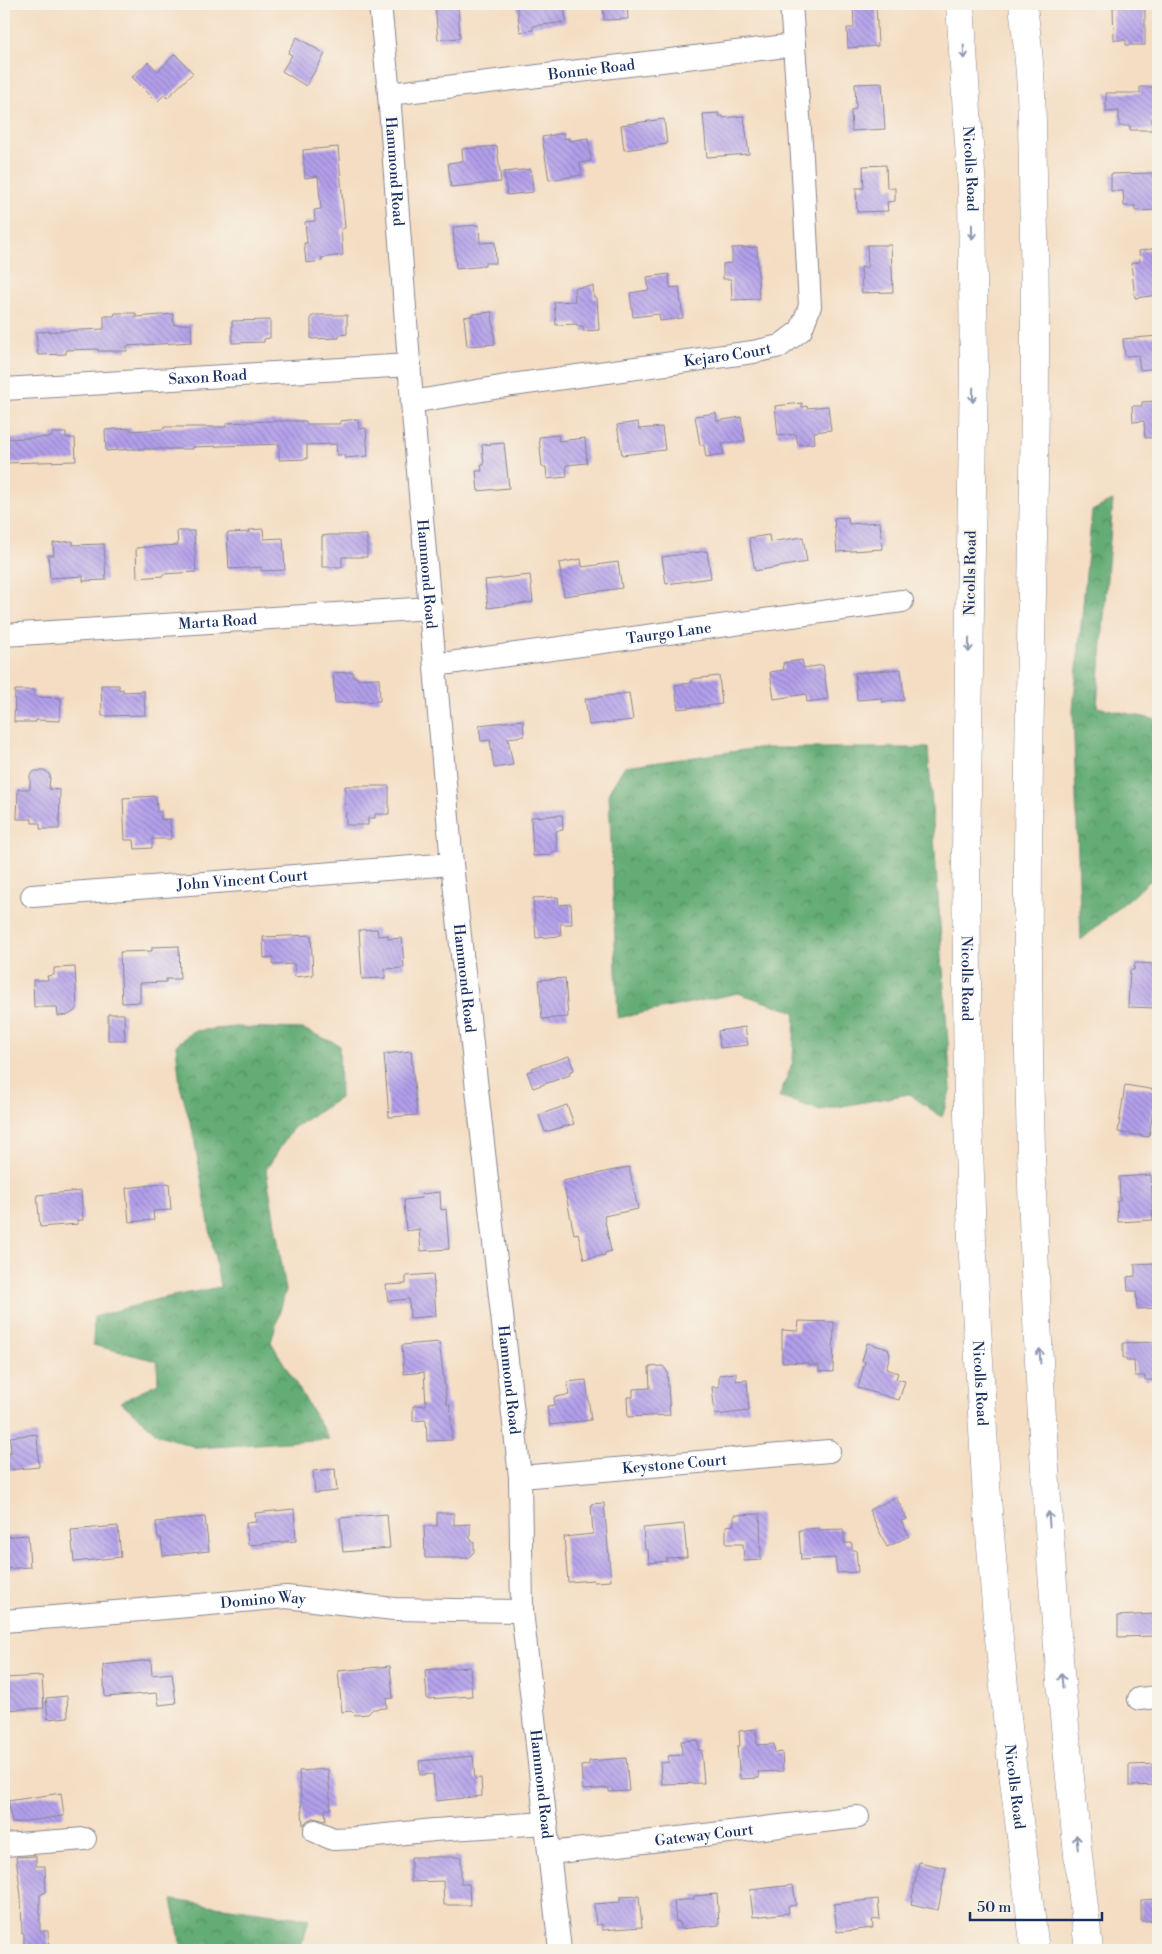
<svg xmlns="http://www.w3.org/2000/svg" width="1162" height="1954" font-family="'Libre Bodoni',serif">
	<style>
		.forest { fill: url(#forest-crowns); stroke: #3f6e69 }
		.building { fill: url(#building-back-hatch) }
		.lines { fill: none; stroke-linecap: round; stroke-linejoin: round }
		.minor-casing { stroke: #888690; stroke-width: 24 }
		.highway-casing { stroke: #888690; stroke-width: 29 }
		.minor { stroke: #fff; stroke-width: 22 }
		.highway { stroke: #fff; stroke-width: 28 }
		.oneway { stroke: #8d97ae }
		.labels { text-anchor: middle; stroke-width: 4; stroke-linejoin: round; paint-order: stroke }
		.street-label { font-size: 15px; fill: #1b2f5e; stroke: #f7f3e8 }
	</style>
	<defs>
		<pattern id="forest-crowns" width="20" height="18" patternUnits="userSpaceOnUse" patternTransform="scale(1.25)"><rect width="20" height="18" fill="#63ac74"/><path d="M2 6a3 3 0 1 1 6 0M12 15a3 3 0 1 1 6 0" fill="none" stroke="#518c62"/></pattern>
		<pattern id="building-back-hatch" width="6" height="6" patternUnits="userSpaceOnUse" patternTransform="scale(1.25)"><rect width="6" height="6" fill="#b29feb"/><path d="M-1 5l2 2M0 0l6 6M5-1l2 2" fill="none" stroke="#9082c2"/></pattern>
	</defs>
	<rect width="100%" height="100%" fill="#f7f3e8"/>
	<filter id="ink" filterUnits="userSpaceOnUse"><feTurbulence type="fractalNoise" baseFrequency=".02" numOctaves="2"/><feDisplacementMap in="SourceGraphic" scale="10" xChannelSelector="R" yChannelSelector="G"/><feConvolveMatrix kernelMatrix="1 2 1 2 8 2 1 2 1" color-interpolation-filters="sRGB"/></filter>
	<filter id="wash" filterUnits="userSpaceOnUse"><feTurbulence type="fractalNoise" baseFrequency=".0096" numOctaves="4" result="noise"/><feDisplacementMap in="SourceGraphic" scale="20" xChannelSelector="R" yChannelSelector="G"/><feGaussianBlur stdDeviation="1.12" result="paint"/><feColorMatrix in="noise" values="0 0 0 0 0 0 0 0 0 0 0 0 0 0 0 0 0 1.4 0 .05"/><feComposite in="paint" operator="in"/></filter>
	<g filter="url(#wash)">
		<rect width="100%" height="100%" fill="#f4ddc2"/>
		<!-- forest -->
		<g class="forest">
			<path d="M1113 500 1097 707 1158 720V874L1081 940 1073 710 1092 511Z"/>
			<path d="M758 748H928L951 1088 942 1117 909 1094 820 1110 779 1097 793 1062 795 1012 738 993 618 1018 609 792 624 767Z"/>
			<path d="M236 1027 303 1029 339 1045 340 1098 293 1128 266 1170 286 1290 271 1342 329 1439 198 1448 159 1435 121 1402 158 1383 157 1361 93 1345 94 1317 158 1299 220 1287 193 1132 180 1086 176 1045 193 1031Z"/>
			<path d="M172 1900 309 1919 300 1950H182Z"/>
		</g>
		<g id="blocks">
			<!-- building -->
			<g class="building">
				<path d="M435 4H458L460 38 438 40Z"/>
				<path d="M517 4H564L566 22 533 26V30L520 32Z"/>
				<path d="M603 4H627L628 19 604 20Z"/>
				<path d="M853 4H876L878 46 848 48 847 28H854Z"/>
				<path d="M1145 6V45H1126V40H1114L1113 7Z"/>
				<path d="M297 37 325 54 306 86 282 71 292 55 288 53Z"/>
				<path d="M175 54 193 73 167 98 164 95 157 102 132 77 148 62 158 71Z"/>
				<path d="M882 83 885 129 852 131 851 110 856 109 855 84Z"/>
				<path d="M1140 87H1155V118H1152V130H1130V126H1119V111L1106 112V93H1140Z"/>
				<path d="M719 113V116H723V118L744 116 749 154 707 157 703 114Z"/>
				<path d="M664 119 667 144 624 150 621 125Z"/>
				<path d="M564 133V139L568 138 569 141 588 138 591 161 580 163 582 175 549 180 542 137Z"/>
				<path d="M497 146 501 182 451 187 448 163 463 161 462 149Z"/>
				<path d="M338 147 345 228 341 229 343 255 321 258 322 261 306 263 304 243H307L305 222 315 221 314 210 321 209 318 176 305 178 303 150Z"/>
				<path d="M886 165 887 188H895V201L887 202 888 211 857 212 856 188H864L863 166Z"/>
				<path d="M531 169 533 192 507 195 504 172Z"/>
				<path d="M1154 173V182H1157L1155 210 1135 211V206H1124L1123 191H1111V174Z"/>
				<path d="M479 225 480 243 495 242 496 263H485V266L456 269 453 227Z"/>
				<path d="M867 245H891L893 292 862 293 861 267H868Z"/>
				<path d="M757 247 759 299 732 300 731 279H723V264L732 263V248Z"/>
				<path d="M1158 248V295L1135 298 1131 263 1140 262 1139 251Z"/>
				<path d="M669 274 670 288 679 287 683 318 660 321 659 314 633 317 630 293 649 290 647 277Z"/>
				<path d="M593 286 594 298H597L599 330 583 331V326H577V324L556 325 554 302 575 301 574 288Z"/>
				<path d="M492 312 495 344 467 346 464 317 472 316V314Z"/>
				<path d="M115 313H136V317L173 314 174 325 191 324 192 342 127 346V351H98V349L66 350V354L38 355 36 332 104 329V316H114Z"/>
				<path d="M316 315H347V334L339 335V338L311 339V317Z"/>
				<path d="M270 320V338L264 339V342L232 343V321Z"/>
				<path d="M1158 336V368L1140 370 1138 355 1125 356 1123 339Z"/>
				<path d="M1158 401V437L1145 438 1144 421 1133 422 1132 406H1142V402Z"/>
				<path d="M802 403V407L807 406V408L828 406 831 430 814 432 815 443 798 445 796 434 778 436 775 406Z"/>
				<path d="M716 413 717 421 741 417 745 441 722 444 724 454 706 457 704 445H700L695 416Z"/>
				<path d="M358 419 359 429 366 428 368 456 345 458 344 455H337L336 444 307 445V459L279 460V444L193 447V449H132L106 451 105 430 131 428V431L164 429V427H226V423L273 421H306V424H340V421Z"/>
				<path d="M638 422 639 429 662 427 665 450 622 455 617 425Z"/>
				<path d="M52 433H66V438H75L76 461 4 463V439L52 437Z"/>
				<path d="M558 435 559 441 585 438 587 463 566 465 567 477 547 479 546 467H542L539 437Z"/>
				<path d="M504 443 509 488 478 491 476 471H482L481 465H484L482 445Z"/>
				<path d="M848 517 849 524 880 522 882 549 837 552 834 518Z"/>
				<path d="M263 529 264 539 283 538 285 570 261 571V567L229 569 227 533 250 532 249 530Z"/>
				<path d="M177 531H194L196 572 163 574V576L137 578 136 548 178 545Z"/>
				<path d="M330 535H367V557H342V567H322V536Z"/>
				<path d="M769 535 770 542 803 537 807 562 755 571 749 538Z"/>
				<path d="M73 541V545L104 544 106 580 83 581V576L50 578 48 555H54L53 543Z"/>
				<path d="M707 551 711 578 666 584 662 557Z"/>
				<path d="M581 559 582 567 618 562 622 588 564 596 559 563Z"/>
				<path d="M530 575 533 602 488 608 485 580Z"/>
				<path d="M802 660 804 668 823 665 828 699 807 702 806 694 774 699 770 672 784 670 783 663Z"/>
				<path d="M901 669 904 700 882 702 881 698 857 700 855 673Z"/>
				<path d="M353 672V677H357V679L379 678 380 701 335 703 333 673Z"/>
				<path d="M719 676 722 704 678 709 675 685 692 683V679Z"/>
				<path d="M101 685H119V690L123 689V692L144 691 145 715 102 716Z"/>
				<path d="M15 690H34V696L38 697 61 698 60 721 36 720V722H14Z"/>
				<path d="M629 693 633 720 589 725 585 699Z"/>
				<path d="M523 720 524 736 508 738 513 765 494 768 490 740 481 741 479 725Z"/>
				<path d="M35 771H46L50 776 49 789 60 790 59 829H40V823H32V819H17L18 789H30V775Z"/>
				<path d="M345 786H389V814H375V818H368V825H346Z"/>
				<path d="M156 796 157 812H161V820L170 819 171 839H152V848L135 849 134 840H125L123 798Z"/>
				<path d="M562 815 563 830 556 831 557 852H551V855L533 856 531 817Z"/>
				<path d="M558 897 559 905 571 904 572 924H560L561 936 536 938 533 898Z"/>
				<path d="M377 929 378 936 388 935V939L402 938 404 968 385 969V978L362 979 359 930Z"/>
				<path d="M311 935 313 975 295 977 294 964 273 965V957L264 958 263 937Z"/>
				<path d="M179 946 180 979H166V982L140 983V1002L122 1003 120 952 152 951V947Z"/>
				<path d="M1135 963 1158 964 1156 1008 1128 1007 1130 970H1134Z"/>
				<path d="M75 967 77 1009 69 1015 58 1016 57 1007H34L33 980H48L47 976 54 975V968Z"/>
				<path d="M565 978 568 1017 542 1019 539 980Z"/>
				<path d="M108 1014H124L125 1040H108Z"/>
				<path d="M745 1027 748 1045 720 1048 718 1031Z"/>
				<path d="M411 1051 417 1115 389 1117 384 1054Z"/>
				<path d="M569 1056 574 1070 569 1072 570 1075 533 1088 527 1072 533 1070 532 1068Z"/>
				<path d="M1125 1085 1156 1090 1149 1137 1118 1132Z"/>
				<path d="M567 1105 574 1124 545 1132 539 1115Z"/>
				<path d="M629 1167 638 1209 604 1216 611 1251 605 1253V1255L584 1259 578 1233 574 1234 563 1181Z"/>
				<path d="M1151 1175 1153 1220 1118 1222 1117 1201H1120L1119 1177Z"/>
				<path d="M169 1183 171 1210 153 1211 154 1220 129 1222 126 1188Z"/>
				<path d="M81 1191 83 1220H77L78 1224 40 1227 37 1195Z"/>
				<path d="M440 1192 441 1210 446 1209 449 1249 421 1251 419 1229 406 1231 404 1200 422 1198 421 1194Z"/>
				<path d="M1155 1263 1158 1308 1137 1309 1136 1291H1128L1127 1277 1135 1276V1264Z"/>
				<path d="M433 1274 436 1316 410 1318 409 1299 388 1301 386 1285 406 1284V1276Z"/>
				<path d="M799 1321 834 1322 833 1372 819 1371V1365H809V1363L782 1362V1330L798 1331Z"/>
				<path d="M439 1342 447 1404H450L452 1440 427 1441 426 1420 413 1421V1406L426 1405 424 1372 404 1374 402 1345Z"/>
				<path d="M1158 1342V1380H1145V1376H1135L1134 1361H1126V1358H1123V1343Z"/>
				<path d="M867 1343 888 1349 890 1355 886 1369 898 1373 896 1379 905 1381 899 1400 858 1388 865 1362 862 1361Z"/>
				<path d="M663 1366 667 1371 670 1415 628 1417 627 1397H633V1389L650 1388 649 1367Z"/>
				<path d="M736 1373V1381L747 1380 749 1411 715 1415 712 1387H719V1375Z"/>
				<path d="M586 1380 591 1420 550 1425 547 1406 555 1405 554 1397 569 1395 567 1382Z"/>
				<path d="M37 1434 39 1467 8 1470 7 1454 11 1453 10 1437Z"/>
				<path d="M335 1469 337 1491 315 1493 313 1471Z"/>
				<path d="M896 1497 907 1519 901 1521 909 1536 887 1547 869 1510Z"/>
				<path d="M604 1503 611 1581 594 1582 593 1580 568 1582 564 1537 593 1534 591 1504Z"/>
				<path d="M294 1509 296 1541 248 1545 246 1523 256 1522 255 1513Z"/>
				<path d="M437 1513H454V1525L470 1524V1539L474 1542V1552L468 1558H425L424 1526H437Z"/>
				<path d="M387 1514 390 1548 343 1552 340 1518Z"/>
				<path d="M760 1514 761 1560 744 1561 743 1544H726V1526L734 1525V1515Z"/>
				<path d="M205 1517 209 1551 163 1556 161 1538H158L156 1522Z"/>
				<path d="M684 1524 687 1557 666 1558 667 1561 649 1563 648 1550H645L643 1528Z"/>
				<path d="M118 1526 121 1557 74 1562 71 1530Z"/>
				<path d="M818 1528V1530L843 1529 845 1543H852V1550H856L858 1572 837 1573 835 1558 801 1560 799 1530Z"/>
				<path d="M28 1535 30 1567 4 1569V1537Z"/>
				<path d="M1155 1614V1636L1118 1637V1616Z"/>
				<path d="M151 1660 152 1675 172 1673 176 1703 159 1705 157 1693 105 1697 103 1665Z"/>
				<path d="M390 1666 393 1698 386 1699 387 1708 373 1709 368 1714 355 1715 351 1711 342 1712 338 1671Z"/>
				<path d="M470 1667 472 1696 427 1699 425 1670Z"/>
				<path d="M42 1676 44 1708 4 1710V1678Z"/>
				<path d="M67 1696 68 1717 48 1719 46 1698Z"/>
				<path d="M756 1729 757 1745 774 1744 775 1753 782 1752 783 1771 758 1772 759 1778 740 1779 737 1746H740L739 1731Z"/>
				<path d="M698 1740V1750H701L704 1783 662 1784 660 1763 669 1762 668 1756 682 1755 681 1741Z"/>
				<path d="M473 1756 475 1779 481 1778 482 1796 436 1801 433 1774 420 1775 419 1761Z"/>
				<path d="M626 1758 629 1791 609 1792V1788L583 1790 581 1766 589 1765V1761Z"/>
				<path d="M1158 1764V1785L1129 1786V1765Z"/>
				<path d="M328 1769 331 1809H325L326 1821 313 1818 308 1820 303 1825 299 1771Z"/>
				<path d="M61 1793 64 1816 12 1823 8 1801Z"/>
				<path d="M36 1856V1866H45L46 1892 40 1895V1931H48L49 1950H24V1934H22L21 1896 16 1857Z"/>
				<path d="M411 1857H461V1884H469L470 1905H444L443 1881 411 1882Z"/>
				<path d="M919 1862 946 1868 938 1910 911 1904Z"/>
				<path d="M793 1885 796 1905 788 1906 789 1913 753 1917 750 1890Z"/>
				<path d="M717 1894 719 1925 680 1929 679 1921 676 1922 674 1901 694 1899V1896Z"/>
				<path d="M639 1896 642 1927 602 1930V1924L596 1925 594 1904 620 1902V1897Z"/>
				<path d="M878 1899 880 1919 872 1920 873 1928 837 1932 834 1904Z"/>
				<path d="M1158 1899V1920L1141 1921V1900Z"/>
			</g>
		</g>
	</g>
	<g filter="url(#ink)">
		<use href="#blocks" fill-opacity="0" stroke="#888690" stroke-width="1"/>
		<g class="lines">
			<defs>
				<g id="minor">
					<path id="s1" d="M380 4 389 94 412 402 452 864 520 1477 522 1611 560 1950"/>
					<path id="s2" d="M389 94 794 45"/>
					<path id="s3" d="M4 389 410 365"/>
					<path id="s4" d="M412 402 512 385 753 352 780 346 801 330 810 306 802 157 791 4"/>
					<path id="s5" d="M4 635 431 608"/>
					<path id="s6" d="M435 665 902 601"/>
					<path id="s7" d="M32 896 452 864"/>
					<path id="s8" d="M520 1477 829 1451"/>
					<path id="s9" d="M4 1621 177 1607 286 1597 394 1609 522 1611"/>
					<path d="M1139 1699 1158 1697"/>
					<path d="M315 1831 333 1839 357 1838 434 1830 547 1823"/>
					<path d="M4 1845 85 1839"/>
					<path id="s10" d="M550 1853 858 1817"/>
				</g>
				<g id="highway">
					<path id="s11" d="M960 4 972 190 974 368 966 852 968 1114 972 1240 987 1499 998 1628 1011 1756 1035 1950"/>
					<path d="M1023 4C1026 33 1030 62 1031 92 1033 140 1033 190 1034 238 1038 444 1029 650 1028 856 1026 1221 1045 1588 1089 1950"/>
				</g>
			</defs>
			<!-- minor casing -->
			<use href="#minor" class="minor-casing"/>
			<!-- highway casing -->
			<use href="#highway" class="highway-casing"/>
			<!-- minor -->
			<use href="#minor" class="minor"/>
			<!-- highway -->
			<use href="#highway" class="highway"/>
		</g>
		<!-- one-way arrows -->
		<defs><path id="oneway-shaft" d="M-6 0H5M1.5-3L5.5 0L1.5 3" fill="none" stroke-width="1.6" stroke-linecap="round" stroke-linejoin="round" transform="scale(1.25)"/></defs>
		<g class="oneway">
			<use href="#oneway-shaft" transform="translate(964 52) rotate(87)"/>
			<use href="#oneway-shaft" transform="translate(972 232) rotate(89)"/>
			<use href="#oneway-shaft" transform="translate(973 395) rotate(91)"/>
			<use href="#oneway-shaft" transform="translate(969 645) rotate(91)"/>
			<use href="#oneway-shaft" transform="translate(1040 1356) rotate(-93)"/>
			<use href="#oneway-shaft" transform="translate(1049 1519) rotate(-94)"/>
			<use href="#oneway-shaft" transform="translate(1062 1681) rotate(-95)"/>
			<use href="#oneway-shaft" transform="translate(1077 1842) rotate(-96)"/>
		</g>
	</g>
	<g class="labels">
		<!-- street labels -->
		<g class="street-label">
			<text dy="5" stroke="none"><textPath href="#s2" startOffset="204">Bonnie Road</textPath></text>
			<text dy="5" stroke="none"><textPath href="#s11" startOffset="165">Nicolls Road</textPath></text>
			<text dy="5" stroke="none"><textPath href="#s1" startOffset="168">Hammond Road</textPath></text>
			<text dy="5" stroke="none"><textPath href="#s4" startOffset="319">Kejaro Court</textPath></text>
			<text dy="5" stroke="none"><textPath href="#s3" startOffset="204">Saxon Road</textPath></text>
			<text transform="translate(970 573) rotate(-89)" y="5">Nicolls Road</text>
			<text dy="5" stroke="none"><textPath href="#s1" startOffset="572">Hammond Road</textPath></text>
			<text dy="5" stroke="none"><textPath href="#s5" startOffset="214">Marta Road</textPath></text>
			<text dy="5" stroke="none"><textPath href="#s6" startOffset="236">Taurgo Lane</textPath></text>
			<text dy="5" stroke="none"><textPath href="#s7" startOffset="211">John Vincent Court</textPath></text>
			<text dy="5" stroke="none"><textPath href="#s1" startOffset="978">Hammond Road</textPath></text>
			<text dy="5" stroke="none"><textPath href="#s11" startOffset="975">Nicolls Road</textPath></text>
			<text dy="5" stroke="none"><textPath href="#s1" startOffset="1382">Hammond Road</textPath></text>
			<text dy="5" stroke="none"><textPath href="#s11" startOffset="1380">Nicolls Road</textPath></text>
			<text dy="5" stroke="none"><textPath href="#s8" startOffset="155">Keystone Court</textPath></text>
			<text dy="5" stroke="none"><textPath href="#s9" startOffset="260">Domino Way</textPath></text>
			<text dy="5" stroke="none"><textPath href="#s1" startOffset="1788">Hammond Road</textPath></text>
			<text dy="5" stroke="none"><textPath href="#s11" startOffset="1785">Nicolls Road</textPath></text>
			<text dy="5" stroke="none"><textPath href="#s10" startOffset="155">Gateway Court</textPath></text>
		</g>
	</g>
	<!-- margin -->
	<rect width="1162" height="1954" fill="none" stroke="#f7f3e8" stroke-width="20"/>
	<!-- scale -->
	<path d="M970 1912v8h132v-8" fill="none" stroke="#1b2f5e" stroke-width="2.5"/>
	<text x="977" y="1912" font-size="15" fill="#1b2f5e" stroke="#f7f3e8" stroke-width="4" paint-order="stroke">50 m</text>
</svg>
